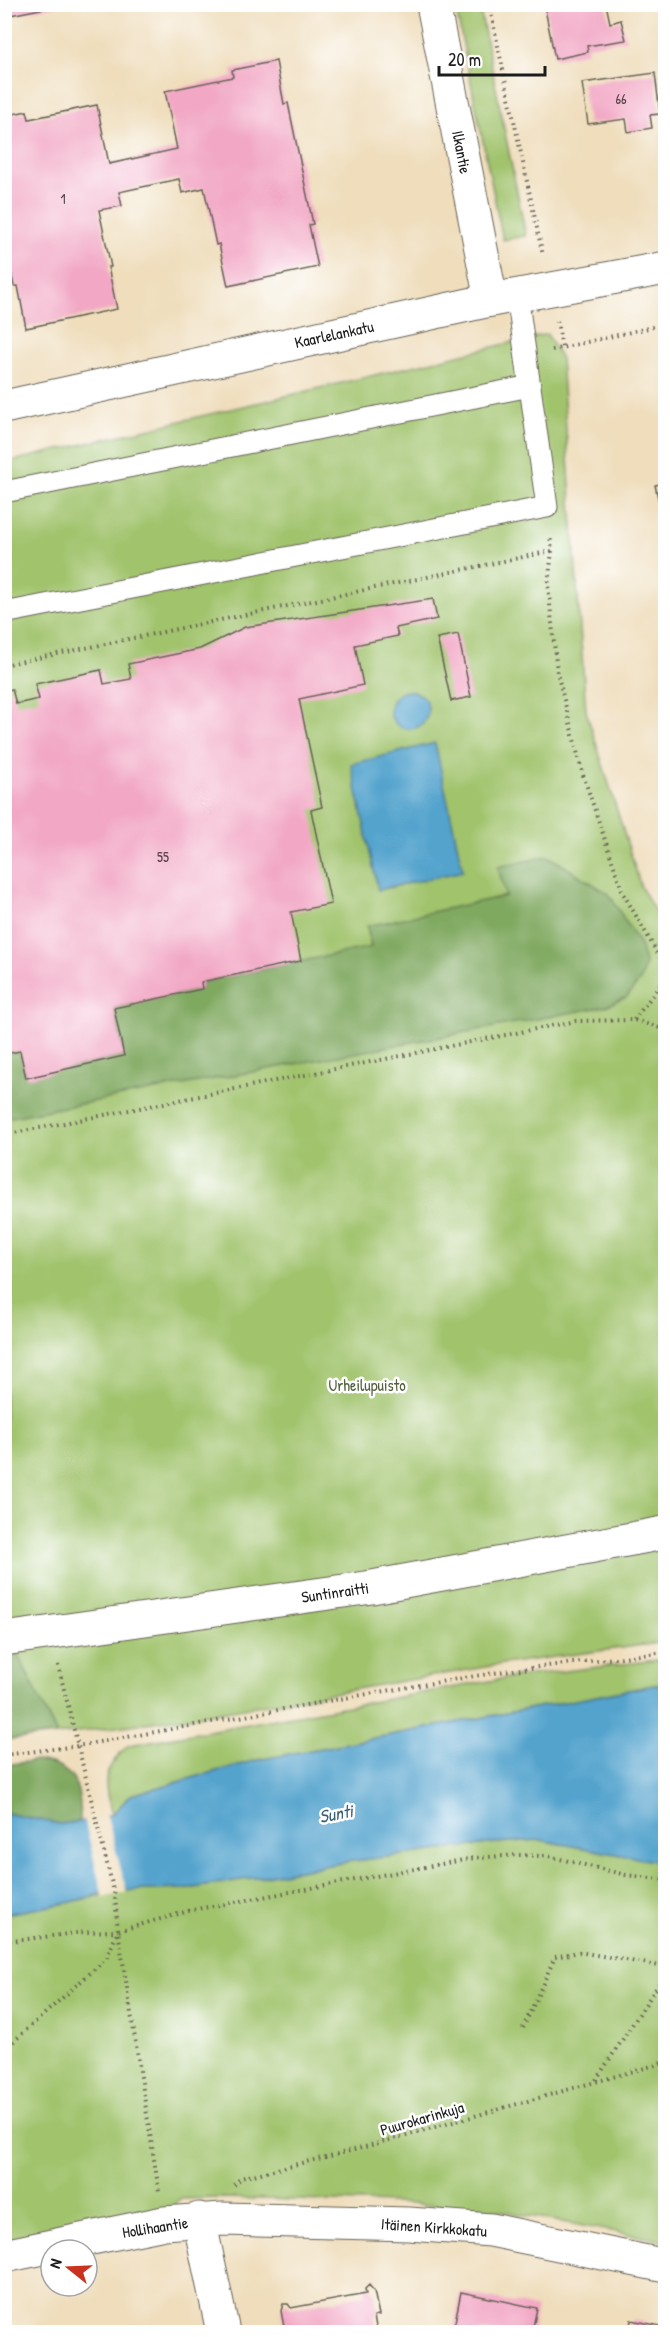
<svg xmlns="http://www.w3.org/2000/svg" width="670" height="2337" font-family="'Patrick Hand',sans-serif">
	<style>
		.green { fill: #a0c36c; stroke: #5e7044; stroke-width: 1.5 }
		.forest { fill: #80a960; stroke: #4e623e; stroke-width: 1.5 }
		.water { fill: #53a3cd; stroke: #386074; stroke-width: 1.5 }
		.pier { fill: #efddbb }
		.building { fill: #f2a8c5 }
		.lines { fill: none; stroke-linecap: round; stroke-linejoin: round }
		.service-casing { stroke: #666054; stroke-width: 23 }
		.minor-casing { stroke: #666054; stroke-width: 35 }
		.secondary-casing { stroke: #666054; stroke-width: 35 }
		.path { stroke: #666054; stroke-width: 4; stroke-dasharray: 1.5 4.5; stroke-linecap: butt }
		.service { stroke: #fff; stroke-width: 21 }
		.minor { stroke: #fff; stroke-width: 33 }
		.secondary { stroke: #fff; stroke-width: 33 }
		.labels { text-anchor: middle; stroke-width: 5; stroke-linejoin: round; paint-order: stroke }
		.number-label { font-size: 14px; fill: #523f46 }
		.street-label { font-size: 16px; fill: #1c1c1c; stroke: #fff }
		.park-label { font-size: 16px; fill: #515f3c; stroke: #fff }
		.water-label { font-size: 18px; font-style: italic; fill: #386074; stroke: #fff }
	</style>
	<rect width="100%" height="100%" fill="#fff"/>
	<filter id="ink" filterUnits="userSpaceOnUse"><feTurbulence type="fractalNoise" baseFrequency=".0167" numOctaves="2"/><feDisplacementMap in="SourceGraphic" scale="12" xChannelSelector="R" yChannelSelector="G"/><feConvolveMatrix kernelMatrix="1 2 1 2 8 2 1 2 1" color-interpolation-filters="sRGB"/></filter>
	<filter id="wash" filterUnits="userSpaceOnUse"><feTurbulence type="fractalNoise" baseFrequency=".008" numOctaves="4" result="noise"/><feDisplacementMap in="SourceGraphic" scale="24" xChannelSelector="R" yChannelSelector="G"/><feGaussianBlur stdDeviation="1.35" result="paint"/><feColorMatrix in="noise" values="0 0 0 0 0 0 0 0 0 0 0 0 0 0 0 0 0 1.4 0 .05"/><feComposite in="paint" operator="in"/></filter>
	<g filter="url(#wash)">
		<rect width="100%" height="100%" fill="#efddbb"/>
		<!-- green -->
		<g class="green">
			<path d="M455 5H479L526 236 503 240Z"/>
			<path d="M547 334 561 359 586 711 641 887 665 929V1642L503 1664 197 1716 57 1735 18 1655 5 1653 4 463Z"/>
			<path d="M665 1659V1683L253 1761 131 1795 112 1814C102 1782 102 1769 129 1745L507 1678Z"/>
			<path d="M540 1840 665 1863V2241L492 2209 396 2203 225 2198 179 2199 157 2238 5 2268V1914L137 1889H188L346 1862 496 1843Z"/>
		</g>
		<!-- forest -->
		<g class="forest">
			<path d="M548 856 609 894 640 945 645 963 641 979 627 997 606 1006 5 1118V1054L20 1051 26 1077 124 1056 114 1008 202 989 201 982 371 947 367 926 506 896 498 867Z"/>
			<path d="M4 1653 18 1655 57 1735 5 1740Z"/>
			<path d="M33 1761C74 1764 82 1785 80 1821L60 1824 5 1813 4 1765Z"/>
		</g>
		<!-- water -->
		<g class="water">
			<circle cx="409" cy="710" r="19"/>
			<path d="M435 743 463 871 378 890 351 764Z"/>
			<path d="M665 1683V1863L540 1840 496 1843 346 1862 188 1889 111 1891 68 1903 5 1914V1813L60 1824 94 1820 112 1814 131 1795 253 1761Z"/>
		</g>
		<!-- pier -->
		<path class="pier" d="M106 1813 127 1893 103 1897 84 1818Z"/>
		<g id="blocks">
			<!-- building -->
			<g class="building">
				<path d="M8 4H55L56 6 10 15Z"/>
				<path d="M544 4H606L610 23 621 20 626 40 587 46 588 52 555 59Z"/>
				<path d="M276 61 284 104 288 103 313 224 309 225 318 267 228 286 219 244 216 245 204 188 182 193 179 179 119 192 122 206 99 210 111 267H108L117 309 26 328 18 286H14L4 240V116L27 111 29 119 97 105 109 164 177 149 165 91 233 77 232 70Z"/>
				<path d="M655 73 660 114 650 115 652 128 628 132 626 119 588 124 582 83Z"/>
				<path d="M666 483V528H665L655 485Z"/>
				<path d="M433 599 437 619 396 628 398 636 355 645 363 685 299 699 322 807 311 810 331 904 291 912 301 961 201 982 202 989 114 1008 124 1056 26 1078 20 1051 4 1054V691L12 689 16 704 39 699 35 684 101 670 104 684 131 679 128 664 200 649 245 627Z"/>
				<path d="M458 634 471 697 451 701 437 638Z"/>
				<path d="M369 2285 374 2291 379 2315 374 2316 377 2332H285L281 2311 283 2304H288L291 2308 366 2294 365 2289Z"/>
				<path d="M461 2292 537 2308 532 2332H453Z"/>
				<path d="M631 2320 666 2327V2332H629Z"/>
			</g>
		</g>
	</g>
	<g filter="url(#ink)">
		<use href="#blocks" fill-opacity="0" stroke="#666054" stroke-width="1.5"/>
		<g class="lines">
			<defs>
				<g id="service">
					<path d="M4 492 530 386"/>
					<path d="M4 613 547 507 517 295"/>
				</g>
				<g id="minor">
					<path d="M433 4 491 300"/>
					<path d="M4 1639 372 1587 664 1533"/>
					<path d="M199 2219 223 2332"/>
					<path d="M4 2256 164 2223 223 2219 409 2224 491 2230 666 2266"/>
				</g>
				<path id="secondary" d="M4 407 491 300 666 268"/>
			</defs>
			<!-- service casing -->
			<use href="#service" class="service-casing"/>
			<!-- minor casing -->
			<use href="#minor" class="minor-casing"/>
			<!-- secondary casing -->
			<use href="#secondary" class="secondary-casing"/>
			<!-- path -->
			<g class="path">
				<path d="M489 4 543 256"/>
				<path d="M557 321 562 347"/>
				<path d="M552 350 666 324"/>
				<path d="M552 551 548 585 557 672 583 775 623 893 666 968"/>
				<path d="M4 665 552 551 550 535"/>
				<path d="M634 1020 666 977"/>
				<path d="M4 1135 576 1021 634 1020 666 1030"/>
				<path d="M58 1665 115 1896 118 1931 159 2191"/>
				<path d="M4 1755 77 1746 362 1695 505 1671 666 1652"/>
				<path d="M4 1942 84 1932 118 1931"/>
				<path d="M523 2028 555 1957 579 1952 666 1967"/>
				<path d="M4 2050 106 1959 118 1931 192 1910 474 1858 518 1855 548 1856 626 1875 666 1880"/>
				<path d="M596 2080 666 1973"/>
				<path d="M234 2185 241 2178 354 2150 666 2062"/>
			</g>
			<!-- service -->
			<use href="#service" class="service"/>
			<!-- minor -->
			<use href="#minor" class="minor"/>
			<!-- secondary -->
			<use href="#secondary" class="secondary"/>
		</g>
	</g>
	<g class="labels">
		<!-- number labels -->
		<g class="number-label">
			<text x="621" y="104">66</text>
			<text x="63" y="204">1</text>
			<text x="163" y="862">55</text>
		</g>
		<!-- street labels -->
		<g class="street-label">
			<text transform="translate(462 152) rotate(79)" y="6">Ilkantie</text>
			<text transform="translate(334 334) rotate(-12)" y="6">Kaarlelankatu</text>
			<text transform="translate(335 1592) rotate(-8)" y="6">Suntinraitti</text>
			<text transform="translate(422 2118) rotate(-16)" y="6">Puurokarinkuja</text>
			<text transform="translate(155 2227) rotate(-9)" y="6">Hollihaantie</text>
			<text transform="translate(434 2227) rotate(4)" y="6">Itäinen Kirkkokatu</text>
		</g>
		<!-- park labels -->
		<g class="park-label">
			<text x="367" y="1391">Urheilupuisto</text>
		</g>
		<!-- water labels -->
		<g class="water-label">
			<text transform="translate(336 1814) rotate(-11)" y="6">Sunti</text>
		</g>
	</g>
	<!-- margin -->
	<rect width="670" height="2337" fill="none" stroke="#fff" stroke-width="24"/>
	<!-- north arrow -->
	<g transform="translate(69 2268) rotate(288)"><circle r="28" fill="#ffffff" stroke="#a4a4a4" stroke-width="1.5"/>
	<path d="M0-4.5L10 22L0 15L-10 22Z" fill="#c8321e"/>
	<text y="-9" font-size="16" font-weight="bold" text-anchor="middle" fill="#1c1c1c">N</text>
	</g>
	<!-- scale -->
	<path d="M439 66v9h106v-9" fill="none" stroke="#1c1c1c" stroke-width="3"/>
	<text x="448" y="66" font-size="18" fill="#1c1c1c" stroke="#ffffff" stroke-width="4.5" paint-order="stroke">20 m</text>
</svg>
